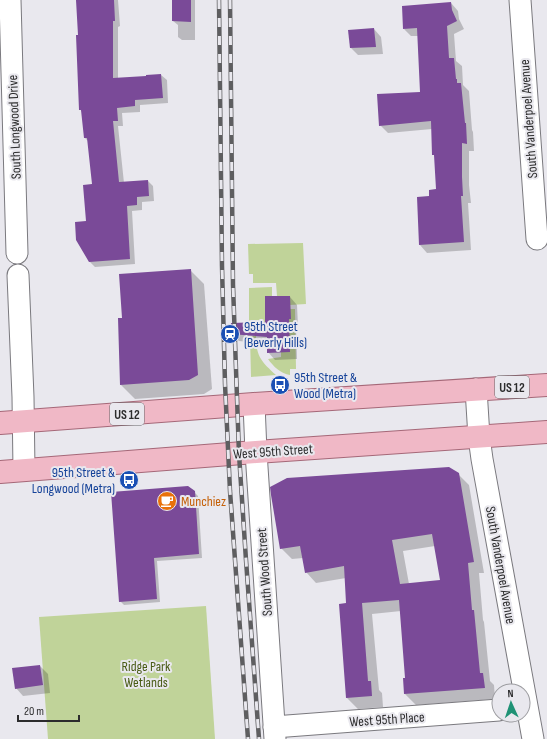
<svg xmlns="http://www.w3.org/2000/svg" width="547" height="739" font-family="'Sofia Sans Condensed',sans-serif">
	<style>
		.green { fill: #c0d399 }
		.shadow { fill: #0003; fill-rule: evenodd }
		.building { fill: #7a4a98; fill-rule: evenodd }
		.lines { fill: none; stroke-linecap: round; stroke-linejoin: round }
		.minor-casing { stroke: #7a797e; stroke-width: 23 }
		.primary-casing { stroke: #a56878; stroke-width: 24 }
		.minor { stroke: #fff; stroke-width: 21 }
		.primary { stroke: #f0b8c6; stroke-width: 22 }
		.rail-casing { stroke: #5e5e60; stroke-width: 4.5 }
		.rail { stroke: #e9e8ee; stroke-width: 3; stroke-dasharray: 9; stroke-linecap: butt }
		.labels { text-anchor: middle; stroke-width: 4; stroke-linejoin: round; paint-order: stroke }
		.shield { fill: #e9e8ee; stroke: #656467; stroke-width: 1 }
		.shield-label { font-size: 13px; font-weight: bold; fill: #2c2c2d }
		.street-label { font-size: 14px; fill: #2c2c2d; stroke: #e9e8ee }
		.transit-label { font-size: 14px; fill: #164399; stroke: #e9e8ee; text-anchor: start }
		.food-label { font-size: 14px; fill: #c56008; stroke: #e9e8ee; text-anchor: start }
		.park-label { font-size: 14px; fill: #495b15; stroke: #e9e8ee }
	</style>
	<rect width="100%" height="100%" fill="#e9e8ee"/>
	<!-- green -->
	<g class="green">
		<path d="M303 243 306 304 290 305V296H277L276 283H253V274H249L248 244Z"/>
		<path d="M272 287V296L265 297V318L267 322H249V288Z"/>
		<path d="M290 309H295L296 369H290V375C281 374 273 366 268 359L281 357V352H289V319Z"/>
		<path d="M250 336H256C256 357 262 362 276 375L251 377Z"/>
		<path d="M206 606 215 739H48L39 617Z"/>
	</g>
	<!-- shadow -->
	<g class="shadow">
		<path d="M77 0H118L120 26 118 27V79L147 77V76L161 75 167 80 168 103 140 105V112L122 113 123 126H118L124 183 148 181 153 186 154 201 142 202V210L132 211 135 264 95 267 90 262 93 185 89 142 85 138 82 112 80 109 79 36Z"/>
		<path d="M173 0H195V40H182L178 37V25L173 21Z"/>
		<path d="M451 3 458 11 459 19 464 29 454 34 456 61 462 66 463 85 469 91 472 130 473 132 474 151H469V185L471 203H468L471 250 427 253 420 245 418 198 430 197 437 190 435 156 433 154 432 129 388 133 380 125 421 93 418 36H411L404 29Z"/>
		<path d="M374 29 381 37 383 54 358 55 351 48Z"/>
		<path d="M190 270 204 284 212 389 204 394 135 399 121 385Z"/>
		<path d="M290 297 297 305 298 326H296L297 359 275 360 268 352V344L239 341 231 334 266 323Z"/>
		<path d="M458 474 469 485 484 573H479L483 620 484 622 490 681 494 685 495 699 416 705 405 694 406 679 401 611 372 614 379 690 382 693 383 707 358 709 347 698V604L346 578 316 583 306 572 303 558 292 559 281 548ZM435 546 441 581 409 584 403 551Z"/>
		<path d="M194 492 198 496 202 558 157 561 160 602 124 605 120 601Z"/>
		<path d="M40 666 48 674 50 693 23 696 16 688Z"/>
	</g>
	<!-- building -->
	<g class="building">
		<path d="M76 0H114L115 21H113V78L146 76V75L161 74 163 98 135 100V106L117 108 118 121H113L119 182 148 180 149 196 137 197V205L127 206 130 259 89 262 76 240 75 222 86 221 83 185 92 184 87 138H84L81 110H79L76 35H78Z"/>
		<path d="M172 0H191V22L172 21Z"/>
		<path d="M451 2 452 10 457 21 447 26 449 58H454L456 79H457V83H461L465 123H466L467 144 462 143V177L463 196H461L464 242 419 245 417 197 429 196V190L436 189 434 155H432L431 121 379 126 377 94 420 92 417 28 403 29 402 6Z"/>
		<path d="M374 28 376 47 350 48 348 30Z"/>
		<path d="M191 269 198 375 189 380 120 385 118 318H122L119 274Z"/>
		<path d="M265 296H290L291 319H289L290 352 267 353V337L230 334 231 323 265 322Z"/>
		<path d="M449 467 459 473 474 562 468 563 472 610H474L480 673H483L485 688 404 694 403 678H405L399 600 362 603 368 681H371L372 696 346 698 339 604 346 603 344 566 305 573 300 546 280 549 271 495 270 487 287 478ZM432 534 440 580 400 584 392 540Z"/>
		<path d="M188 486 195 491 199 554 154 558 157 599 119 602 111 492Z"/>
		<path d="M40 665 43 685 15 689 12 668Z"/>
	</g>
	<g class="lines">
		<defs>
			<g id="minor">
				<path d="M10 0 17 253"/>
				<path d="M520 0 537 239"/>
				<path d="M18 275 23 397 24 470"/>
				<path d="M476 389 479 437 482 459 533 739"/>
				<path d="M254 404 256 452 275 739"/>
				<path d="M274 727 499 710"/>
			</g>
			<g id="primary">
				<path d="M0 423 254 404 547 385"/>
				<path d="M0 472 256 452 547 432"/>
			</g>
		</defs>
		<!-- minor casing -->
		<use href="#minor" class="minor-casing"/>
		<!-- primary casing -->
		<use href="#primary" class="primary-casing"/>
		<!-- minor -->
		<use href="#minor" class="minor"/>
		<!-- primary -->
		<use href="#primary" class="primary"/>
		<defs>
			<g id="rail">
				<path d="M219 0 222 266 225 384 230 491 248 739"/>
				<path d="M230 0 233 285 239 454 246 560 259 739"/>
			</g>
		</defs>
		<!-- rail casing -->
		<use href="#rail" class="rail-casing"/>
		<!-- rail -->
		<use href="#rail" class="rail"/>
	</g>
	<!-- icons -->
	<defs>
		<symbol id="station-disc" viewBox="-11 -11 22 22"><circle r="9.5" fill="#1a4fb4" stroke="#e9e8ee"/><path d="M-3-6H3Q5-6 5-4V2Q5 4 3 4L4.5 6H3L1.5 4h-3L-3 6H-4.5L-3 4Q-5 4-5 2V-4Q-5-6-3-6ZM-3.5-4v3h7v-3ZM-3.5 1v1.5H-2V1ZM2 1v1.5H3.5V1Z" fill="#fff"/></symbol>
		<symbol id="bus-disc" viewBox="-11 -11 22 22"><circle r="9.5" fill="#1a4fb4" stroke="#e9e8ee"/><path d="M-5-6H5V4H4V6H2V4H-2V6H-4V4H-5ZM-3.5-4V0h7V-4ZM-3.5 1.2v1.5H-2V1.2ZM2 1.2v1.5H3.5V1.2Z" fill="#fff"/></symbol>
		<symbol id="cafe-disc" viewBox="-11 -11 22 22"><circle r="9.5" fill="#e8710a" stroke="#e9e8ee"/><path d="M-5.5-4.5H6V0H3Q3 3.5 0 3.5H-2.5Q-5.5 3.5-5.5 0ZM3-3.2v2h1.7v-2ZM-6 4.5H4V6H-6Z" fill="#fff"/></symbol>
	</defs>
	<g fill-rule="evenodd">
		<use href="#station-disc" x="219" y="323" width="22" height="22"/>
		<use href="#bus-disc" x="269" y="374" width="22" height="22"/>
		<use href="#bus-disc" x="118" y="469" width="22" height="22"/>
		<use href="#cafe-disc" x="156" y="490" width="22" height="22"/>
	</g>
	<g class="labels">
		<!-- shield labels -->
		<g class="shield">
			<rect x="495" y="376" width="34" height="22" rx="3"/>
			<rect x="110" y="403" width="34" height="22" rx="3"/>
		</g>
		<g class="shield-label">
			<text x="512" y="392">US 12</text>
			<text x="127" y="419">US 12</text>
		</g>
		<!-- street labels -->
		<g class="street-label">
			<text transform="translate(528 119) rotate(-94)" y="5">South Vanderpoel Avenue</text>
			<text transform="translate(14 127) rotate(-92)" y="5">South Longwood Drive</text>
			<text transform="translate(273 451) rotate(-4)" y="5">West 95th Street</text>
			<text transform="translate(501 565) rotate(80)" y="5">South Vanderpoel Avenue</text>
			<text transform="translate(264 572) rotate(-94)" y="5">South Wood Street</text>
			<text transform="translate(387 719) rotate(-4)" y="5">West 95th Place</text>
		</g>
		<!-- transit labels -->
		<g class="transit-label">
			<text x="244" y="331">95th Street<tspan x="244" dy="16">(Beverly Hills)</tspan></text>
			<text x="294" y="382">95th Street &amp;<tspan x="294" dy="16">Wood (Metra)</tspan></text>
			<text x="115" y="477" text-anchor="end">95th Street &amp;<tspan x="115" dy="16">Longwood (Metra)</tspan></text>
		</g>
		<!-- food labels -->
		<g class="food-label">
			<text x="181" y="506">Munchiez</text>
		</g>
		<!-- park labels -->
		<g class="park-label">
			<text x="146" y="671">Ridge Park<tspan x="146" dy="16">Wetlands</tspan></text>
		</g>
	</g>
	<!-- north arrow -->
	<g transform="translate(511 703) rotate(357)"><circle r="19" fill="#e9e8ee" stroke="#9d9da1"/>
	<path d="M0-3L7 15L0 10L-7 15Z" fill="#1f9275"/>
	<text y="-6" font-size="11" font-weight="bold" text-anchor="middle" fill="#2c2c2d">N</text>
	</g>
	<!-- scale -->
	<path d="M18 715v6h61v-6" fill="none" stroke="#2c2c2d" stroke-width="2"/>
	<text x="24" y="715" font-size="12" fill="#2c2c2d" stroke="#e9e8ee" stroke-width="3" paint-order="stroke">20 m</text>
</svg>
